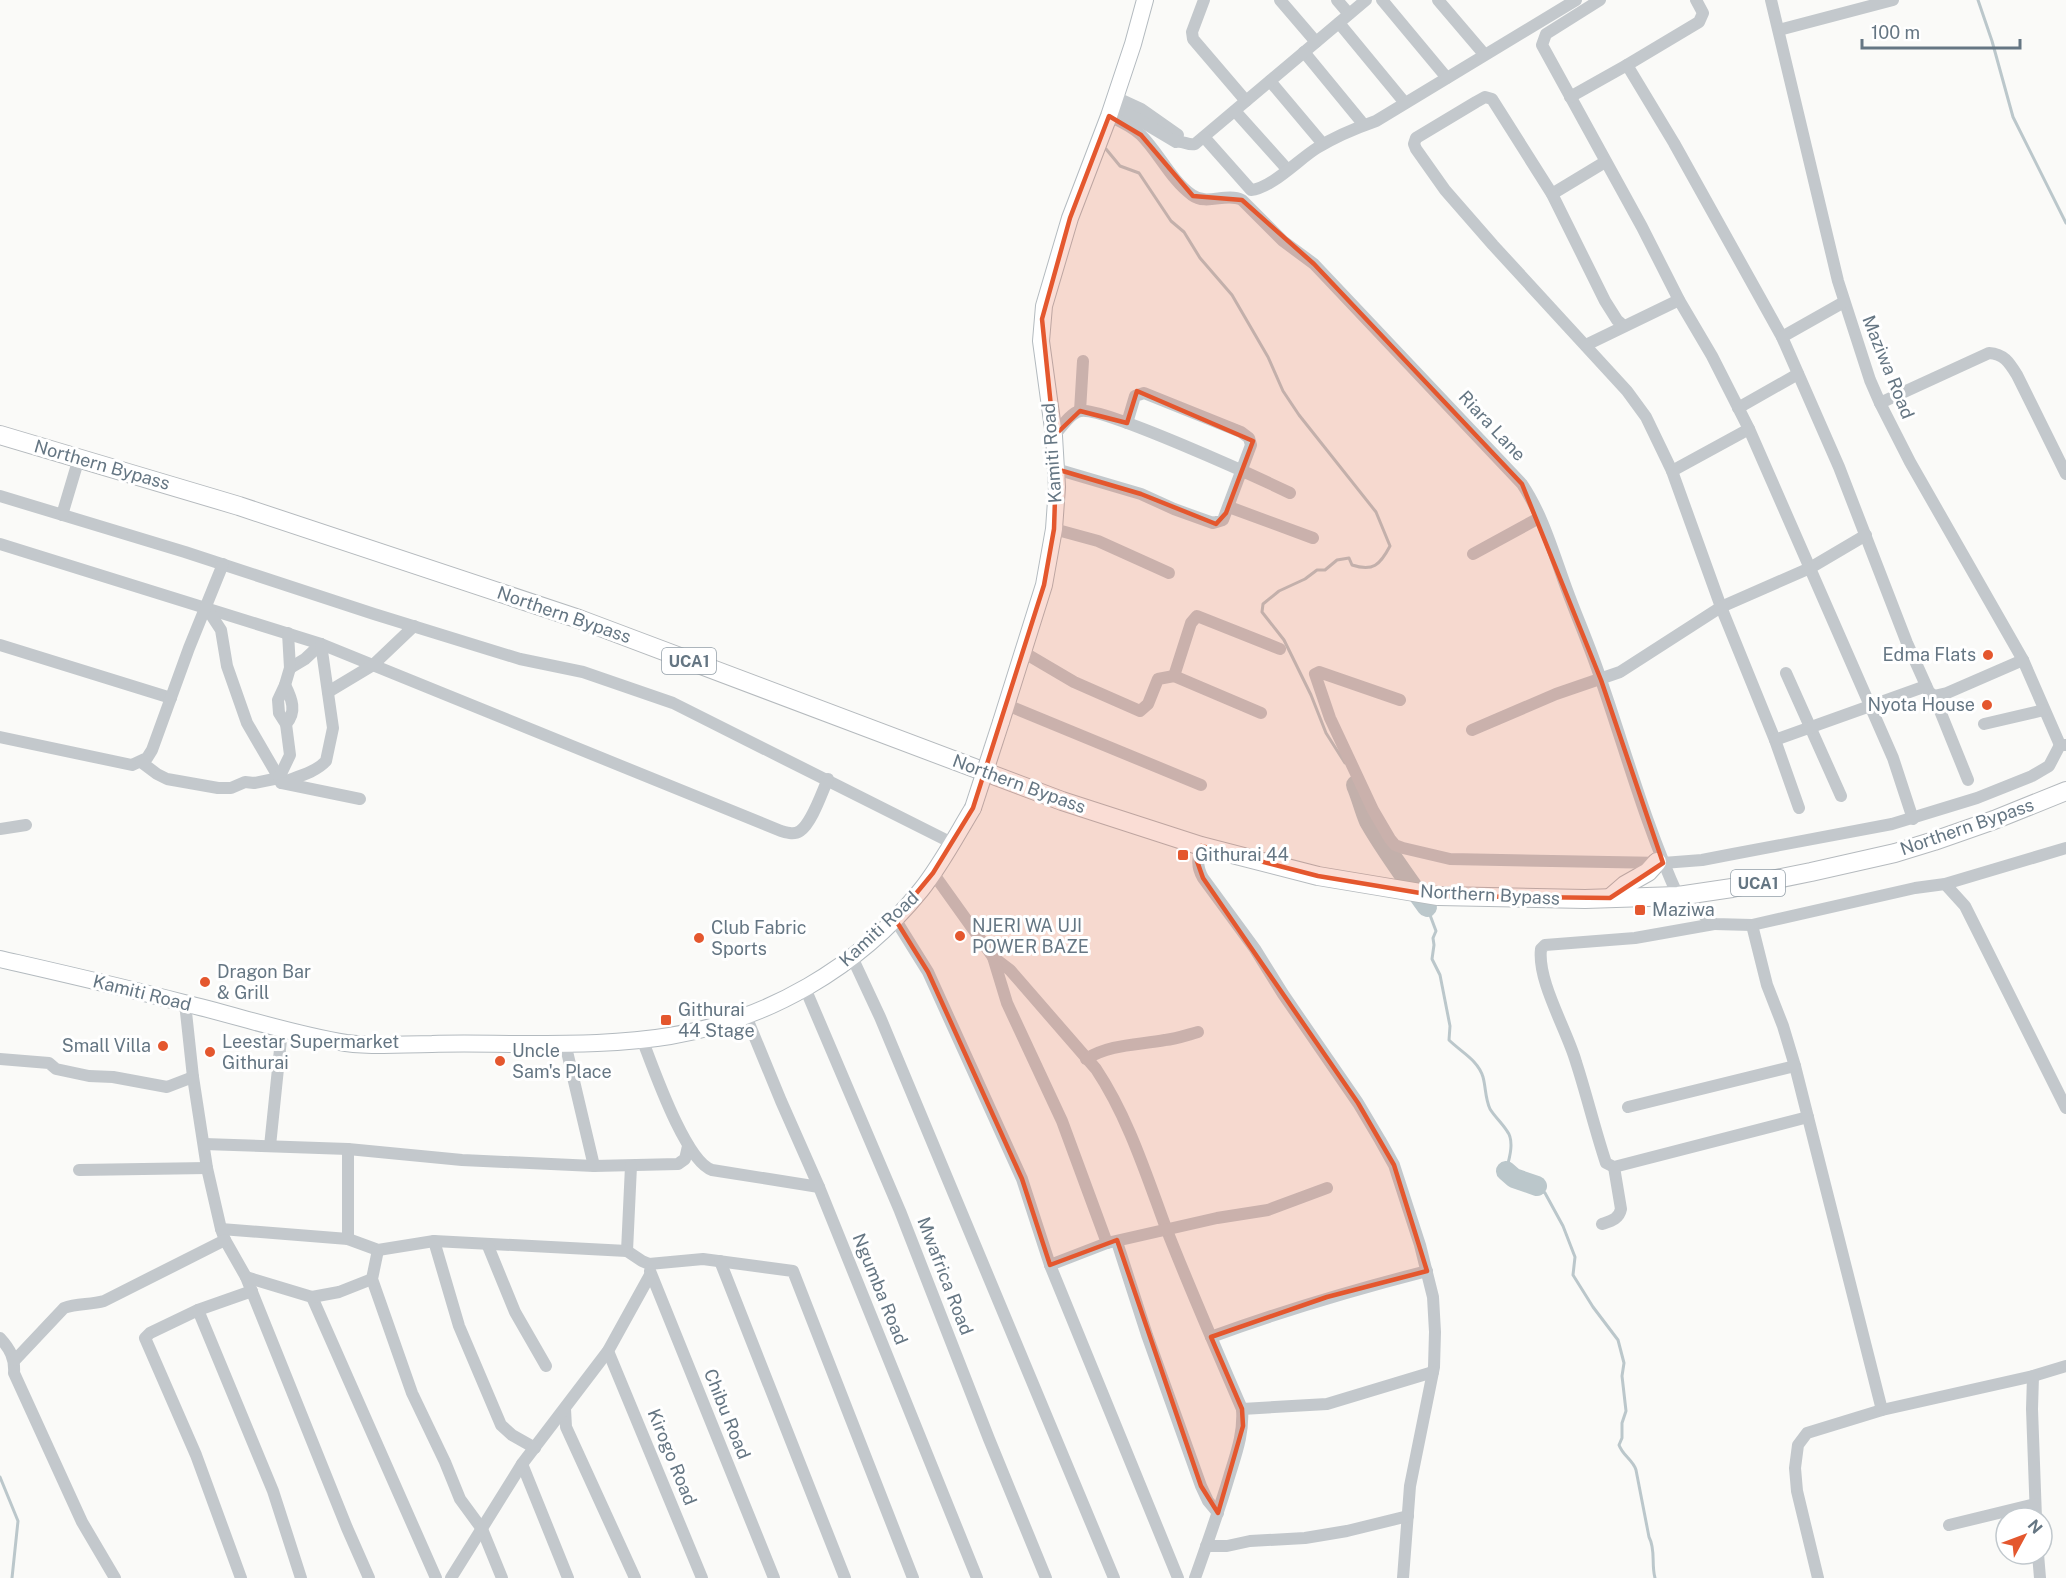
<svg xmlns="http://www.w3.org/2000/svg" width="2066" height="1578" font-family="'Public Sans',sans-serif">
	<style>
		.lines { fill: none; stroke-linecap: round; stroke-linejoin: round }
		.stream { stroke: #bbc7cb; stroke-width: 3 }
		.river { stroke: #bbc7cb; stroke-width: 20 }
		.secondary-casing { stroke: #b3babf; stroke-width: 18 }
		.primary-casing { stroke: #b5babe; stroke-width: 20 }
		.street { stroke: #c3c8cc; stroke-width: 12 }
		.secondary { stroke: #fff; stroke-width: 16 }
		.primary { stroke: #fff; stroke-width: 18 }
		.secondary-bridge-casing { stroke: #b3babf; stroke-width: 18; stroke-linecap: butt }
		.secondary-bridge { stroke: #fff; stroke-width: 16 }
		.marked { fill: #e4572e; fill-opacity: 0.2; stroke: #e4572e; stroke-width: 4.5; stroke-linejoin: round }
		.poi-dot { fill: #e4572e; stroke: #fff; stroke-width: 2 }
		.labels { text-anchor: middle; stroke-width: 6; stroke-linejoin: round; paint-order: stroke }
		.shield { fill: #fff; stroke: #939fa8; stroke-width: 1.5 }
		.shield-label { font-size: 16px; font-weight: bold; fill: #657683 }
		.street-label { font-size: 18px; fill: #657683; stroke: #fff }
		.poi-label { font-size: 18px; fill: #657683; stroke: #fff; text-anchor: start }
	</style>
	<rect width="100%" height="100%" fill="#fafaf8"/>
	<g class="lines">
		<!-- stream -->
		<g class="stream">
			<path d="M1978 0 1992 41 2013 117 2066 223"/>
			<path d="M1106 149 1120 166 1139 173 1171 221 1184 232 1200 258 1232 295 1268 357 1283 391 1299 415 1376 512 1390 546C1380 565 1373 572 1352 565L1349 558 1337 560 1325 570H1317L1305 579 1279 591 1263 604 1262 612 1284 640 1311 695 1326 733 1345 763"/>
			<path d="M1427 907 1436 931 1433 938 1434 945 1432 959 1440 975 1450 1026 1449 1040C1461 1052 1478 1060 1483 1077 1486 1088 1485 1098 1490 1109 1495 1117 1502 1123 1507 1131 1515 1141 1509 1160 1506 1171"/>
			<path d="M1537 1186 1545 1193 1563 1226 1575 1257 1573 1275 1593 1307 1618 1340 1624 1363 1622 1376 1626 1411 1622 1423V1438L1619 1445C1623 1456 1633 1460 1636 1470L1649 1537C1656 1550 1651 1564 1655 1578"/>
			<path d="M0 1477 18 1521 12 1578"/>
		</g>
		<!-- river -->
		<g class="river">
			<path d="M1356 785C1361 796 1364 810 1369 821 1386 851 1407 879 1427 907"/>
			<path d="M1506 1171 1514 1178 1537 1186"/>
		</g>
		<defs>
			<g id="secondary">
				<path d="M1001 722 1044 585 1054 529 1057 487 1054 436 1041 341 1044 306 1070 218 1109 116 1133 44 1145 0"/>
				<path d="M0 959C61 973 123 987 184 1003 238 1016 291 1034 346 1043 375 1047 403 1044 432 1044 463 1043 494 1044 524 1044 572 1044 622 1044 670 1036 767 1020 858 968 921 890 941 865 956 836 973 808"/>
			</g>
			<g id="primary">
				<path d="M0 435 239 506 579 619 1062 801 1201 846 1318 876 1438 896 1585 899 1678 896 1732 888 1811 872 1895 853 1934 841 1994 820 2066 791"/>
				<path d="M1610 898 1625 885 1648 872 1657 862"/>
			</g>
		</defs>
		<!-- secondary casing -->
		<use href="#secondary" class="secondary-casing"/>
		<!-- primary casing -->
		<use href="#primary" class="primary-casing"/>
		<!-- street -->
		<g class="street">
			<path d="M1204 0 1192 32 1193 39 1246 101"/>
			<path d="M1280 0 1316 42"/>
			<path d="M1337 0 1349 14"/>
			<path d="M1382 0 1447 78"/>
			<path d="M1438 0 1484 54"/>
			<path d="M1600 0 1546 34 1542 45 1642 227 1679 300 1712 356 1749 429 1893 758 1913 819"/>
			<path d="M1771 0 1838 281 1870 380 1880 403 1910 462 2023 660 2060 745H2066"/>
			<path d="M1339 23 1405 103"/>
			<path d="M1779 30 1893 0"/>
			<path d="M1304 52 1364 125"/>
			<path d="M1627 65 1699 22 1703 13 1696 0"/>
			<path d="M1270 81 1323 144"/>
			<path d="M1115 97 1141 109 1178 135"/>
			<path d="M1570 97 1627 65 1674 143 1782 337 1839 467 1907 643 1929 692 1934 696 1947 693 2023 660"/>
			<path d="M1111 108 1134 117 1176 142C1183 140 1188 146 1195 144L1366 0"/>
			<path d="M1235 111 1287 169"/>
			<path d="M1109 116C1120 121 1132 126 1141 135 1159 153 1171 180 1192 195 1207 206 1226 192 1242 200L1283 241 1314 264 1522 484C1543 515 1554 555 1567 590 1578 620 1591 649 1601 680 1626 752 1646 826 1678 896"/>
			<path d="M1204 137 1251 190C1272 188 1299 159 1317 148 1336 136 1356 128 1376 121L1576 0"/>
			<path d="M1552 194 1605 162"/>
			<path d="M1624 326 1617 320 1605 301 1552 194 1492 99 1485 97 1476 102 1416 138 1414 144 1416 149 1445 190 1493 245 1627 391 1646 417 1672 471 1721 607 1775 740 1799 808"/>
			<path d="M1782 337 1844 302"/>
			<path d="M1586 345 1679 300"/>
			<path d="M1880 403 1989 353C2004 354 2009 362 2017 375L2066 474"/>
			<path d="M1738 408 1798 374"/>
			<path d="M1080 411 1083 361"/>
			<path d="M1054 436C1061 428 1070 413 1080 411 1102 406 1261 479 1290 493"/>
			<path d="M1056 469 1141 494 1174 509 1213 523 1223 520 1251 445 1249 438 1241 432 1144 393 1135 396 1127 423"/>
			<path d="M1672 471 1749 429"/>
			<path d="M0 496 185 552 374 614 520 659 583 672 673 703 952 843"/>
			<path d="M1229 507 1313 538"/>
			<path d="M62 515 79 458"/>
			<path d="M1054 529 1098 541 1169 573"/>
			<path d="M0 544 321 644 781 831C788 833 794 835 800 831 812 823 822 792 828 779"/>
			<path d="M1473 554 1539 518"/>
			<path d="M206 607 221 630 227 666 247 723 279 778"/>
			<path d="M0 645 171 698"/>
			<path d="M1023 652 1074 682 1140 711 1148 704 1158 679 1174 676 1261 713"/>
			<path d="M290 668 305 659 321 644"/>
			<path d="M1786 673 1841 796"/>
			<path d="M1174 676 1191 623 1197 616 1280 649"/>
			<path d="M285 685C292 699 297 712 286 724"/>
			<path d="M328 692 373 665 414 626"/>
			<path d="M1934 696 1968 780"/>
			<path d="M1400 700 1319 672 1315 674 1330 718 1373 810 1390 839 1395 845 1403 848 1450 859 1663 863 1702 860 1733 854 1892 824 1977 798 2032 776 2049 766 2060 745"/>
			<path d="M1007 705 1201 785"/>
			<path d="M1984 724 2044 710"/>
			<path d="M1472 730 1556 694 1620 672 1721 607 1810 568 1866 535"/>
			<path d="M0 737 132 765 147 758 152 750 189 648 223 564"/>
			<path d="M1775 740 1926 686"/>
			<path d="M141 762 157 774 167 779 218 788H231L245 782 254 783 279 778 281 783C296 777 315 773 326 761L333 728 321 644"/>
			<path d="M279 778 290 755 286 724 279 713 278 700 285 685 290 668 288 633"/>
			<path d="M282 783 360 799"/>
			<path d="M0 829 26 825"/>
			<path d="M1201 846C1198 858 1196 866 1203 878L1255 949 1283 994 1358 1103 1380 1140 1394 1165 1420 1245 1433 1297 1435 1332 1434 1367 1410 1486 1403 1578"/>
			<path d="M933 873 993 957 1010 970 1096 1069C1128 1117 1146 1174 1166 1228 1190 1289 1216 1349 1242 1409 1244 1433 1236 1454 1229 1477 1219 1511 1207 1544 1195 1578"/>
			<path d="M1945 884 1965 906 2066 1108"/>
			<path d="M1687 895 1695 907 1714 924 1752 925 1915 888 1945 884 2066 848"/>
			<path d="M895 919 928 972 1022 1179 1050 1265 1178 1578"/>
			<path d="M1714 924 1635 938 1545 945 1541 949C1537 981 1567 1030 1576 1062 1587 1096 1595 1130 1606 1163L1614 1167 1808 1117"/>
			<path d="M1752 925 1767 985 1783 1026 1795 1066 1882 1410"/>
			<path d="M852 957 880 1017 1114 1578"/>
			<path d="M993 957 1007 1003 1062 1121 1107 1243"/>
			<path d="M805 988 900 1211 989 1439 1046 1578"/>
			<path d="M185 1003 193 1077 207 1168 221 1229 225 1240 246 1277 347 1528 369 1578"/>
			<path d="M746 1016 781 1101 819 1187 977 1578"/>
			<path d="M642 1039C653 1067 685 1161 712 1170L819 1187"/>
			<path d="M565 1043 594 1166"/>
			<path d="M0 1059 49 1063 56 1069 89 1076 113 1077 167 1087 193 1077"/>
			<path d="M1086 1059C1110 1044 1138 1045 1165 1040 1176 1039 1187 1035 1198 1032"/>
			<path d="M1628 1107 1795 1066"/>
			<path d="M204 1144 348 1149 462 1160 594 1166 678 1164 685 1159 688 1146"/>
			<path d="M270 1146 282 1030"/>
			<path d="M631 1166 627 1251 642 1261 649 1264 703 1259 793 1271 913 1578"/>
			<path d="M79 1170 207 1168"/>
			<path d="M1602 1224C1611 1221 1619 1219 1621 1209L1614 1167"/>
			<path d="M221 1229 348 1239 378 1250 434 1241 627 1251"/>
			<path d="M348 1239V1149"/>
			<path d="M434 1241 459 1326 501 1425 512 1435 535 1448"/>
			<path d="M1117 1242 1147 1335 1201 1486 1208 1501 1218 1513"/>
			<path d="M488 1246 515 1312 546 1366"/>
			<path d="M378 1250 372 1279 412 1393 445 1462 460 1499 482 1529 502 1578"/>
			<path d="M720 1261 845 1578"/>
			<path d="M1050 1265 1107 1243 1217 1218 1268 1210 1327 1188"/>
			<path d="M650 1271 774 1578"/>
			<path d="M246 1277 312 1297 436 1578"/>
			<path d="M312 1297 339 1292 372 1279"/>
			<path d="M198 1310 273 1491 301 1578"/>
			<path d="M1211 1337C1282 1311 1353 1290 1427 1271"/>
			<path d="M0 1338C10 1349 15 1358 14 1373L82 1522 115 1578"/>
			<path d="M608 1351 702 1578"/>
			<path d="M15 1360 64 1308C77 1303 90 1305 104 1301L225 1240"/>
			<path d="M2033 1376 2032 1409 2036 1518"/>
			<path d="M565 1409 566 1427 635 1578"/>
			<path d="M1242 1409 1327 1404 1433 1372"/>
			<path d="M522 1464 568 1578"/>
			<path d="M1949 1525 2035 1504"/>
			<path d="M1206 1546H1227L1250 1541 1305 1538 1347 1531 1408 1516"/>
			<path d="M2038 1554 2040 1578"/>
			<path d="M241 1578 196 1455 145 1338 150 1333 198 1310 252 1291"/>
			<path d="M451 1578 522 1464 608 1351 650 1275"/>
			<path d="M1818 1578 1797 1491 1795 1468 1798 1445 1807 1433 1882 1410 2033 1376 2066 1366"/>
		</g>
		<!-- secondary -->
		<use href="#secondary" class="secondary"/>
		<!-- primary -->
		<use href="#primary" class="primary"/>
		<defs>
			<path id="secondary-bridge" d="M973 808 1001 722"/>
		</defs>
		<!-- secondary-bridge casing -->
		<use href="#secondary-bridge" class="secondary-bridge-casing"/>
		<!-- secondary-bridge -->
		<use href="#secondary-bridge" class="secondary-bridge"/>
	</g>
	<!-- marked area -->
	<path class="marked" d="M1109 116 1141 135 1193 196 1242 200 1314 264 1522 484 1601 680 1663 863 1610 898 1438 896 1318 876 1201 846 1197 861 1203 878 1358 1103 1394 1165 1427 1271 1327 1297 1211 1337 1242 1409 1243 1426 1218 1513 1201 1486 1117 1240 1050 1265 1022 1179 928 972 895 919 933 873 973 808 1044 585 1054 529 1056 469 1141 494 1216 524 1226 513 1253 441 1137 391 1127 423 1080 411 1054 436 1042 319 1070 218Z"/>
	<!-- markers -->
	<g class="poi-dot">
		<circle cx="1988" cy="655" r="6"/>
		<circle cx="1987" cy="705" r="6"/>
		<rect x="1177" y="849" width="12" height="12" rx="3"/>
		<rect x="1634" y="904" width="12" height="12" rx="3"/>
		<circle cx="960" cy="936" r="6"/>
		<circle cx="699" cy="938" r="6"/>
		<circle cx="205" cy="982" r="6"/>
		<rect x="660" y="1014" width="12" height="12" rx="3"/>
		<circle cx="163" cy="1046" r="6"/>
		<circle cx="210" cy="1052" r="6"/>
		<circle cx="500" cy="1061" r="6"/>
	</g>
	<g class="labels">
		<!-- shield labels -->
		<g class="shield">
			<rect x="662" y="648" width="54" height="26" rx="4.5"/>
			<rect x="1731" y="870" width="54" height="26" rx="4.5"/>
		</g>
		<g class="shield-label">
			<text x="689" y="667">UCA1</text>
			<text x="1758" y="889">UCA1</text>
		</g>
		<!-- street labels -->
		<g class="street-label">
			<text transform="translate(1888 367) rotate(68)" y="6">Maziwa Road</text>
			<text transform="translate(1492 426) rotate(47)" y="6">Riara Lane</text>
			<text transform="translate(1052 453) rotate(-94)" y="6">Kamiti Road</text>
			<text transform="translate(102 465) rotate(16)" y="6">Northern Bypass</text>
			<text transform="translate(564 615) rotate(19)" y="6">Northern Bypass</text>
			<text transform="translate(1019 784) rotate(20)" y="6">Northern Bypass</text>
			<text transform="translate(1967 827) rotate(-19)" y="6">Northern Bypass</text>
			<text transform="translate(1490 895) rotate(3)" y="6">Northern Bypass</text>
			<text transform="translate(879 929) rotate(-43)" y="6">Kamiti Road</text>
			<text transform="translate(142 993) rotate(14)" y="6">Kamiti Road</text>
			<text transform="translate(945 1276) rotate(69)" y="6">Mwafrica Road</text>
			<text transform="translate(880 1289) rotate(68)" y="6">Ngumba Road</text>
			<text transform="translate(727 1414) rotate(68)" y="6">Chibu Road</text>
			<text transform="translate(672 1457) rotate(68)" y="6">Kirogo Road</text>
		</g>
		<!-- poi labels -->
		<g class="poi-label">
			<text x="1976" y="661" text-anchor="end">Edma Flats</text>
			<text x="1975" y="711" text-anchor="end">Nyota House</text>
			<text x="1195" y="861">Githurai 44</text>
			<text x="1652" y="916">Maziwa</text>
			<text x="972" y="932">NJERI WA UJI<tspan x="972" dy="21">POWER BAZE</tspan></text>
			<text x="711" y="934">Club Fabric<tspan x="711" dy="21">Sports</tspan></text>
			<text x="217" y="978">Dragon Bar<tspan x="217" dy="21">&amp; Grill</tspan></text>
			<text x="678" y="1016">Githurai<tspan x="678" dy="21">44 Stage</tspan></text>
			<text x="222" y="1048">Leestar Supermarket<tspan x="222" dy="21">Githurai</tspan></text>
			<text x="151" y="1052" text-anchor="end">Small Villa</text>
			<text x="512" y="1057">Uncle<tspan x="512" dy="21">Sam's Place</tspan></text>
		</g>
	</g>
	<!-- north arrow -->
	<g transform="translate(2024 1536) rotate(49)"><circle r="28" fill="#ffffff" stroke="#c1c8cd" stroke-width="1.5"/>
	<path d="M0-4.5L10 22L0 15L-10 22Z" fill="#e4572e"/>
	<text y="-9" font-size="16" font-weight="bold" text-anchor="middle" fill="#657683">N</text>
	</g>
	<!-- scale -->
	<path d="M1862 39v9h158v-9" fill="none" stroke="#657683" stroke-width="3"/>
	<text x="1871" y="39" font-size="18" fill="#657683" stroke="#ffffff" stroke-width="4.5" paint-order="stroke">100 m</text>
</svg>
